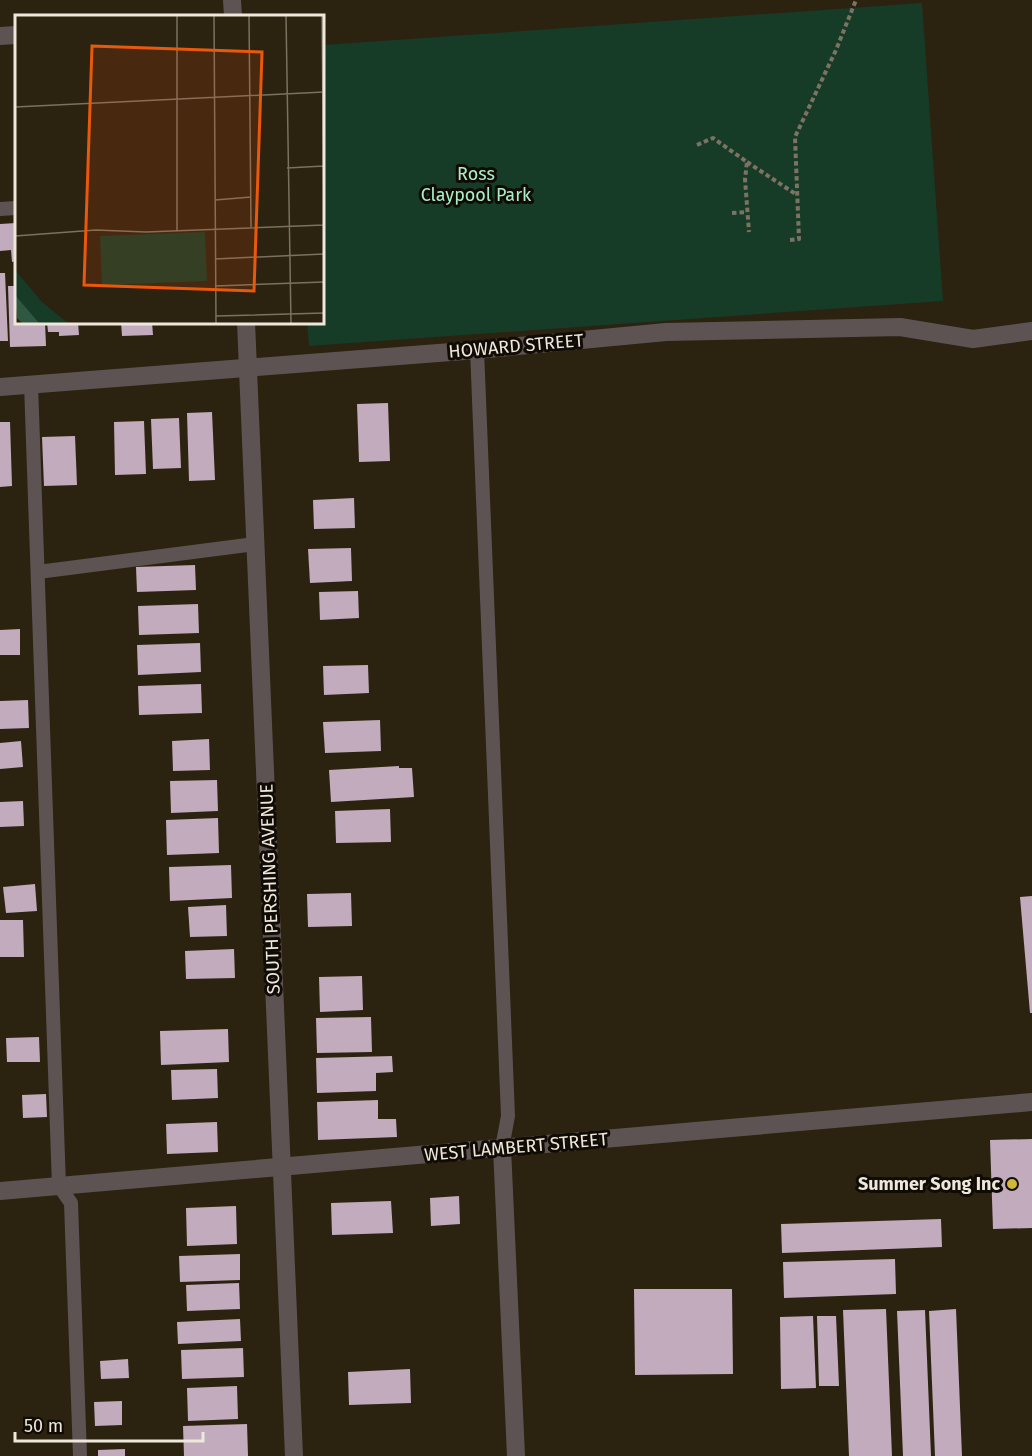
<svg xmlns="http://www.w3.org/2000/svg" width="1032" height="1456" font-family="'Fira Sans',sans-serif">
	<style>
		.green { fill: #163b27 }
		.building { fill: #c1abbc }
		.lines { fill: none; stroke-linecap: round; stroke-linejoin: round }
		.path { stroke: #7c7364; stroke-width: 4; stroke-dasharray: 4.5 3; stroke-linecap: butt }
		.service { stroke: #5e5353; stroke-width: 14 }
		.minor { stroke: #5e5353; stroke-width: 18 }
		.poi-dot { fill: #d0b736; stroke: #100c05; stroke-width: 2 }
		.labels { text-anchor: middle; stroke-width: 6; stroke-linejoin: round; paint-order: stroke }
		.park-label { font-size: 18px; fill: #abeec6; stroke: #100c05 }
		.street-label { font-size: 18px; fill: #eee7db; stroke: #100c05 }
		.poi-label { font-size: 18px; font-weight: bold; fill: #eee7db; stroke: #100c05; text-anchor: end }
		.inset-road { fill: none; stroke: #7a7161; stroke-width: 1.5 }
		.view { fill: #e8590c; fill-opacity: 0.15; stroke: #e8590c; stroke-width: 3 }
		.inset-edge { fill: none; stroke: #eee7db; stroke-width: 3 }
	</style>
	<rect width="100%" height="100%" fill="#2c2210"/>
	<!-- green -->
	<path class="green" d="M922 3 943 301 309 346 307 323 322 322 323 45Z"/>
	<!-- building -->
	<g class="building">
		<path d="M16 223V261L12 262 11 250 0 251V224Z"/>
		<path d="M0 273H5L8 341H0Z"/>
		<path d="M8 286H16V322H45L46 346 10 347Z"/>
		<path d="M47 322H78L79 335 59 336V332H48Z"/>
		<path d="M121 322H152L153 335 122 336Z"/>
		<path d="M388 403 390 461 359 462 357 404Z"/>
		<path d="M212 412 215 480 189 481 187 413Z"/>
		<path d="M179 418 181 468 153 469 151 419Z"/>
		<path d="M144 421 146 474 115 475 114 422Z"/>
		<path d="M0 422H10L12 486 0 487Z"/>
		<path d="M75 436 77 485 44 486 42 437Z"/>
		<path d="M354 498 355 528 314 529 313 500Z"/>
		<path d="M351 548 352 581 310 583 308 549Z"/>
		<path d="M195 565 196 590 137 592 136 567Z"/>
		<path d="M358 591 359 618 320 620 319 592Z"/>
		<path d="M198 604 199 633 139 635 138 606Z"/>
		<path d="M20 629V655H0V630Z"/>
		<path d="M200 643 201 672 138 675 137 645Z"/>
		<path d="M368 665 369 693 324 695 323 666Z"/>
		<path d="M201 684 202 713 139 715 138 686Z"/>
		<path d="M28 700 29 728 0 729V701Z"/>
		<path d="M380 720 381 751 325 753 323 722Z"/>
		<path d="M209 739 210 770 173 771 172 741Z"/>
		<path d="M21 741 23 767 0 769V743Z"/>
		<path d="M399 766V768H412L414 797 331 802 329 770Z"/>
		<path d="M217 780 218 811 171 813 170 781Z"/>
		<path d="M23 801 24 826 0 827V802Z"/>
		<path d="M390 809 391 842 336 843 335 811Z"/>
		<path d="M218 818 219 853 167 855 166 820Z"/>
		<path d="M231 865 232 898 170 901 169 867Z"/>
		<path d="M35 884 37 911 6 913 3 887Z"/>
		<path d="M351 893 352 926 308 927 307 894Z"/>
		<path d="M1032 896V1013H1030L1020 897Z"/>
		<path d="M226 905 227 936 190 937 188 907Z"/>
		<path d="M0 920H23L24 957H0Z"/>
		<path d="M234 949 235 978 186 979 185 951Z"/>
		<path d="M362 976 363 1010 320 1012 319 977Z"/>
		<path d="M371 1017 372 1052 317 1053 316 1018Z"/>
		<path d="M228 1029 229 1062 161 1065 160 1031Z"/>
		<path d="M39 1037 40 1062H7L6 1038Z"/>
		<path d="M392 1056 393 1072 376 1073V1091L317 1093 316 1058Z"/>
		<path d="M217 1069 218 1098 172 1100 171 1070Z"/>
		<path d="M46 1094 47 1117 23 1118 22 1095Z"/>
		<path d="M378 1100V1119H396L397 1137 318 1140 317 1102Z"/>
		<path d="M217 1122 218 1152 167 1154 166 1124Z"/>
		<path d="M1032 1139V1228L993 1229 990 1140Z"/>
		<path d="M459 1196 460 1224 431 1226 430 1198Z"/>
		<path d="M391 1201 393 1233 332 1235 331 1203Z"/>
		<path d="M236 1206 237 1244 187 1246 186 1208Z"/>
		<path d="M941 1219 942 1247 782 1253 781 1224Z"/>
		<path d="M240 1254V1280L180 1282 179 1256Z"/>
		<path d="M895 1259 896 1294 784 1298 783 1262Z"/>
		<path d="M239 1283 240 1309 187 1311 186 1285Z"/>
		<path d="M634 1289H732L733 1374 635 1375Z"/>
		<path d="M886 1309 892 1456H849L843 1310Z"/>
		<path d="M956 1309 962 1456H935L929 1311Z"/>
		<path d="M925 1310 931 1456H903L897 1311Z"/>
		<path d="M813 1316 816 1388 781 1389 780 1317Z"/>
		<path d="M817 1316H836L839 1386H819Z"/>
		<path d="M240 1319 241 1341 178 1344 177 1322Z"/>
		<path d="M243 1348 244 1377 182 1379 181 1350Z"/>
		<path d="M128 1359 129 1378 101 1379 100 1361Z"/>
		<path d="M410 1369 411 1403 349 1405 348 1372Z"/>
		<path d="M237 1386 238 1419 188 1421 187 1388Z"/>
		<path d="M122 1401V1425L95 1426 94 1402Z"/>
		<path d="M247 1424 248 1456H184L183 1426Z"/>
		<path d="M125 1449V1456H98V1450Z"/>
	</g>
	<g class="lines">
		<!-- path -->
		<g class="path">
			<path d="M697 145 713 138 747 162 745 179 749 232"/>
			<path d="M747 162 797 195"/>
			<path d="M732 213 747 212"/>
			<path d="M790 240 799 239 795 137 836 50 856 0"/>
		</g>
		<!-- service -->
		<g class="service">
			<path d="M0 209 16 208"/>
			<path d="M477 350 508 1116 502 1148"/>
			<path d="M31 384 59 1186 71 1203 80 1456"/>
			<path d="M38 572 255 544"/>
		</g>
		<!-- minor -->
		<g class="minor">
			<path d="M232 0 233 16"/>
			<path d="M0 36 16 35"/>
			<path d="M246 322 294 1456"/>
			<path d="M0 387 477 350 666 332 900 327 973 339 1032 331"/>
			<path d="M502 1148 516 1456"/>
			<path d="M0 1191 1032 1102"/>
		</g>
	</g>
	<!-- markers -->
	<circle class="poi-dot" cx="1012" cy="1184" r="6"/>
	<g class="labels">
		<!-- park labels -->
		<g class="park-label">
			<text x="476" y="180">Ross<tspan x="476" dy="21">Claypool Park</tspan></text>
		</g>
		<!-- street labels -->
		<g class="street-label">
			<text transform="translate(516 346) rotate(-5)" y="6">HOWARD STREET</text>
			<text transform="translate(270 889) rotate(-92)" y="6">SOUTH PERSHING AVENUE</text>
			<text transform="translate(516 1147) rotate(-5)" y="6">WEST LAMBERT STREET</text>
		</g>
		<!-- poi labels -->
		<g class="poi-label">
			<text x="1000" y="1190">Summer Song Inc</text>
		</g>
	</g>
	<!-- overview -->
	<g transform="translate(15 15)">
		<rect width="309" height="309" fill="#2c2210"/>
		<path d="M190 217 192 266 87 270 85 221ZM0 255 27 287 54 309H25L0 280Z" fill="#163b27"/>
		<path d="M0 280 25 309H8L2 303Z" fill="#305741"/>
		<path class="inset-road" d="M162 0V216M199 0 201 309M234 0 236 212M271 0 276 309M307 0 309 210M0 92 309 77M272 153 309 151M200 185 236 182M0 221 81 215 131 217 309 210M200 244 309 239M201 271 309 267M201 301 309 298"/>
		<path class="view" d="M77 31 247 37 239 276 69 270Z"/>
		<rect width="309" height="309" class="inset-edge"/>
	</g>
	<!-- scale -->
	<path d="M15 1432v9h188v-9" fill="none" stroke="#eee7db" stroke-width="3"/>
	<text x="24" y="1432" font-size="18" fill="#eee7db" stroke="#100c05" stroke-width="4.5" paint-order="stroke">50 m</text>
</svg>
